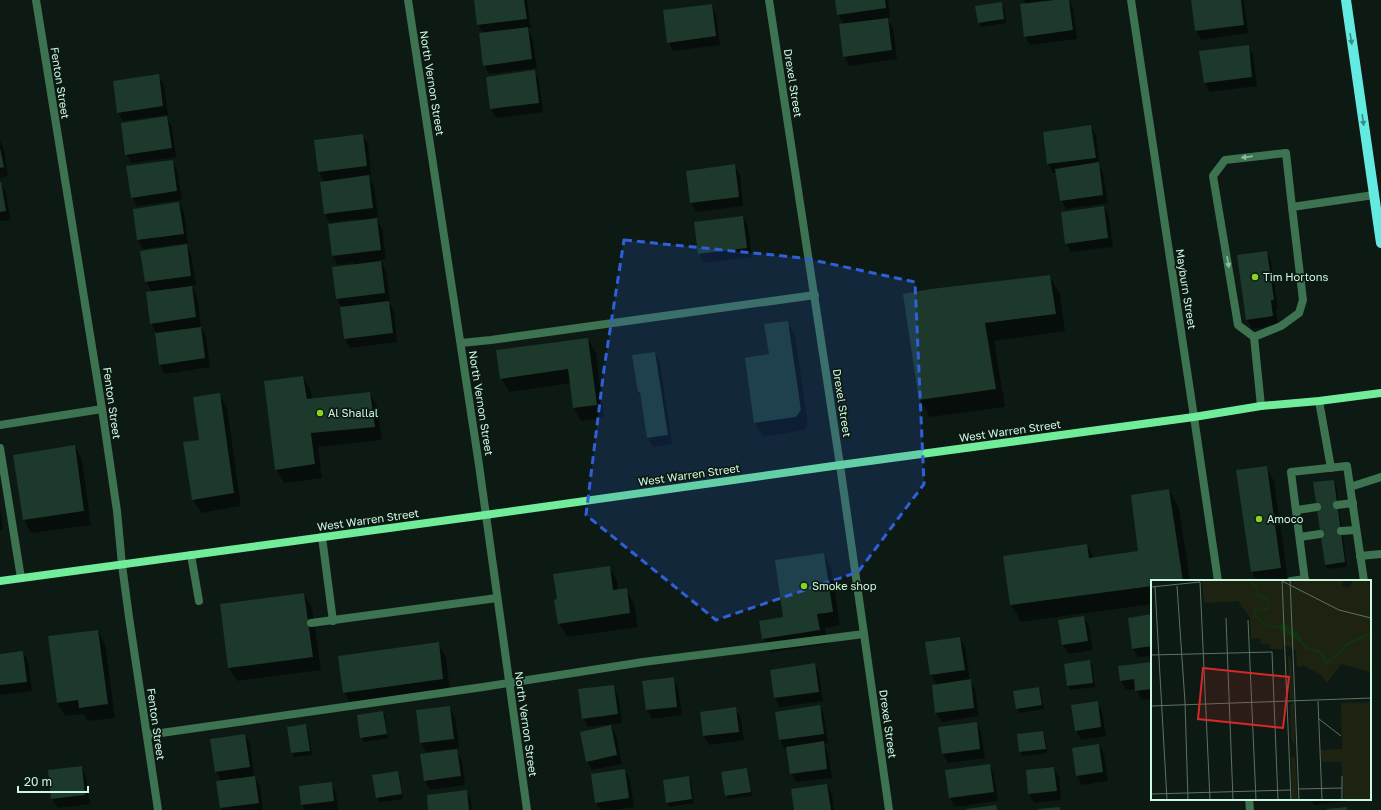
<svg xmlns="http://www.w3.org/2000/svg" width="1381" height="810" font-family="'Golos Text',sans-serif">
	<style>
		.shadow { fill: #0007 }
		.building { fill: #1c392b }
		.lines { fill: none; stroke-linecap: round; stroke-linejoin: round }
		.lane { stroke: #3e7351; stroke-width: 8 }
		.street { stroke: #3e7351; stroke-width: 8 }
		.secondary { stroke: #71ec9a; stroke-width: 8 }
		.primary { stroke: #63eae1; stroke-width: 10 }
		.oneway { fill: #3c8c85 }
		.oneway2 { fill: #8dbca0 }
		.marked { fill: #2f5fd9; fill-opacity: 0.2; stroke: #2f5fd9; stroke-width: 3; stroke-dasharray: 8 5; stroke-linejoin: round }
		.poi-dot { fill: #89d51d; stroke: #0d1a14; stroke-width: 1.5 }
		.labels { text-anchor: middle; stroke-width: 3.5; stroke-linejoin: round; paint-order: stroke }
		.street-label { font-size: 11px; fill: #cdf8e0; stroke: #0d1a14 }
		.poi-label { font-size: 11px; fill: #cdf8e0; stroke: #0d1a14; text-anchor: start }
		.inset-river { fill: none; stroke: #10320e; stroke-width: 2 }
		.inset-road { fill: none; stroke: #5a7366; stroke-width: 1 }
		.view { fill: #d62828; fill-opacity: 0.15; stroke: #d62828; stroke-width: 2 }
		.inset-edge { fill: none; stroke: #cdf8e0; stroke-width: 2 }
	</style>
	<rect width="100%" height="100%" fill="#0d1a14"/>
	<!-- shadow -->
	<g class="shadow">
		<path d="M475 0H527L531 28H527L532 37 537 68 489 74 484 65V34L478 25Z"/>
		<path d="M836 0H888L890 17 887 18 893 28 897 59 849 66 844 56V25L838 14Z"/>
		<path d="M1024 0H1068L1073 8 1077 39 1030 45 1025 36 1027 5Z"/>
		<path d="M1192 0H1243L1244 2 1248 33 1201 40 1196 31Z"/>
		<path d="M1001 3 1004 7 1006 23 981 27 979 22Z"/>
		<path d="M711 5 716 14 720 45 673 51 668 42Z"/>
		<path d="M1248 46 1253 55 1257 86 1210 92 1205 83 1200 52Z"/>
		<path d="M534 71 539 80 543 112 496 118 491 109Z"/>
		<path d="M158 76 164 85 168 115 123 121 118 112Z"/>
		<path d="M167 118 172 127 176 157 132 163 126 154Z"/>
		<path d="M1091 127 1096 136 1100 167 1103 173 1108 203 1066 209 1061 200 1057 172 1053 173 1048 164Z"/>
		<path d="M362 135 368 144 371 175 368 176 374 186 378 217H375L382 228 386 259 380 260 386 271 390 302H389L394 311 397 342 350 348 345 339 342 308 337 299 353 265V263L338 265 333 256 329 225 357 221V219L330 223 325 214V182L319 172Z"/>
		<path d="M0 141 4 149 8 176 0 178Z"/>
		<path d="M172 161 177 170 182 200 137 206 132 197Z"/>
		<path d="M734 166 740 175 743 206 696 212 691 203 687 172Z"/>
		<path d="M0 183 6 192 10 220 0 221Z"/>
		<path d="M179 203 184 212 188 243 143 249 138 240 134 209Z"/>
		<path d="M1104 207 1109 216 1113 247 1071 252 1066 243Z"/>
		<path d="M743 217 748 226 752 257 704 263 699 254 695 223Z"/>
		<path d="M186 245 191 254 196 285H191L197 296 201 326H200L206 337 210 367 165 374 160 365 157 334 151 323 152 292 146 282 142 251Z"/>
		<path d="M1266 252 1271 261 1278 309H1276L1278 325 1252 329 1247 320Z"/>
		<path d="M1049 276 1060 294 1065 331 994 341 1005 407 930 417 920 400 904 295Z"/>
		<path d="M787 322 795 335 808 424 804 430 763 437 755 423 746 359 770 355Z"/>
		<path d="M588 339 596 353 604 418 581 421 574 408 571 383 509 392 501 378Z"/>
		<path d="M655 353 660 362 672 444 653 447 648 438 642 397 638 392Z"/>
		<path d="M303 377 311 391 312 399 369 393 377 406 382 440 318 447 322 478 284 483 276 469Z"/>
		<path d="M219 394 227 408 241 506 201 513 193 499 201 441Z"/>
		<path d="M75 446 82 460 91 525 31 533 24 519Z"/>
		<path d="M1266 467 1274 481 1288 581H1257L1252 572 1238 471Z"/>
		<path d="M1334 481 1336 485 1347 567 1328 569 1325 565 1315 483Z"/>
		<path d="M1169 490 1179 508 1190 581H1152V604L1021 622 1011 604 1087 545 1094 558 1140 552Z"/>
		<path d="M0 508 3 530H0Z"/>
		<path d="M823 554 831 568 840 625 825 628 827 644 771 652 763 638 784 618Z"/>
		<path d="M609 567 617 580 618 591 626 590 634 603 638 627 567 637 559 623Z"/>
		<path d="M304 594 312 607 321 670 237 681 229 668Z"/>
		<path d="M1152 616V656L1138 657 1132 648Z"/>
		<path d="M1084 617 1089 626 1093 650 1068 654 1063 645 1059 621Z"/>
		<path d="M98 631 105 644 115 718 88 721 84 714 65 716 57 703Z"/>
		<path d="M960 638 965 647 970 680 975 689 979 716 942 722 936 713 937 685 931 674Z"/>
		<path d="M438 643 446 657 450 692 352 706 344 692Z"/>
		<path d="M23 652 28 661 32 691 0 695V655Z"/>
		<path d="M1090 661 1092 666 1095 687 1070 690 1068 686 1065 664Z"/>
		<path d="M1152 663V699L1141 700 1136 689 1126 690 1121 681 1119 667Z"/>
		<path d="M814 664 819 674 823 701 780 707 775 698 771 671Z"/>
		<path d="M673 678 678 687 682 715 652 719 647 710Z"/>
		<path d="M613 686 618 695 622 723 588 727 583 718Z"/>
		<path d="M1039 688 1041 692 1044 709 1019 713 1017 709Z"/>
		<path d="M1097 702 1102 711 1106 736 1081 740 1076 730Z"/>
		<path d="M819 706 824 715 828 743 824 744 828 752 832 778 796 782 791 773 787 749H785L780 740 777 712Z"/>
		<path d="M450 707 455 717 459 748 455 749 462 760 465 785 430 790 425 781 452 751V749L426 752 421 743 417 711Z"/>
		<path d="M735 709 741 718 744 740 709 745 704 736Z"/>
		<path d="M383 712 385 716 388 738 364 742 361 738Z"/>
		<path d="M976 723 981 732 985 758 948 763 943 754Z"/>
		<path d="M306 725 308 730 312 755 294 757 292 753 288 728Z"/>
		<path d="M611 726 616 735 622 764 592 770 587 761Z"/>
		<path d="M1043 732 1045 736 1047 753 1023 756 1020 752 1018 735Z"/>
		<path d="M245 735 250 744 254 776 260 786 263 810H222L217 782H222L216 771Z"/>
		<path d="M1099 745 1104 754 1108 781 1082 785 1077 776Z"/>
		<path d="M989 765 994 774 998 801 955 807 950 798 947 770Z"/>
		<path d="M81 767 86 776 90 804 58 808 52 799Z"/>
		<path d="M1054 768 1059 777 1061 800 1034 803 1029 794Z"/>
		<path d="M747 769 749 774 752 796 728 799 725 795Z"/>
		<path d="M625 770 630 780 634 807 613 810H600L596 803Z"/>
		<path d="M398 772 400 777 403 799 379 802 377 798 373 776Z"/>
		<path d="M688 777 691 781 694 803 669 807 667 803Z"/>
		<path d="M331 783 336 792 338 810H305L302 804Z"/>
		<path d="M827 785 832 794 834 810H795Z"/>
		<path d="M466 791 471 800 472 810H429Z"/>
		<path d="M1311 799H1349V801L1314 805Z"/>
	</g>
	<!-- building -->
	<g class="building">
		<path d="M474 0H524L527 19 477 25Z"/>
		<path d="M835 0H885L886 8 837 15Z"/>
		<path d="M1054 0H1069L1073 30 1024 37 1020 4Z"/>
		<path d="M1191 0H1241L1244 25 1195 31Z"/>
		<path d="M1002 2 1004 19 978 23 975 6Z"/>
		<path d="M712 4 716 36 667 43 663 10Z"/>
		<path d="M888 18 892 50 843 57 839 24Z"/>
		<path d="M528 27 532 59 483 66 479 33Z"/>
		<path d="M1249 45 1252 77 1204 83 1199 51Z"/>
		<path d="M535 70 539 103 490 109 486 77Z"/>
		<path d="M159 74 163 106 117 113 113 81Z"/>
		<path d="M167 116 172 148 125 155 121 123Z"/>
		<path d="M1091 125 1096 158 1047 164 1043 132Z"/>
		<path d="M363 134 367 166 318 172 314 140Z"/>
		<path d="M0 148 4 167 0 168Z"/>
		<path d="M173 160 177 191 131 198 126 166Z"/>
		<path d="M1099 162 1103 195 1060 201 1055 169Z"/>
		<path d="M735 164 739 197 690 203 686 171Z"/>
		<path d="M369 175 373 208 324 214 320 182Z"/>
		<path d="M0 182H1L6 211 0 212Z"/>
		<path d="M179 202 184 234 137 240 133 209Z"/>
		<path d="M1104 206 1108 238 1065 244 1061 212Z"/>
		<path d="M743 216 747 248 698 254 694 222Z"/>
		<path d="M377 218 381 250 332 256 328 224Z"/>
		<path d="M187 244 191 276 145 282 140 251Z"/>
		<path d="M1267 251 1274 300H1271L1273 316 1246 320 1237 255Z"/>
		<path d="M381 261 385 293 336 299 332 267Z"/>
		<path d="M1050 275 1056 314 985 323 996 389 919 400 903 294 931 289Z"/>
		<path d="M192 286 196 317 150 324 146 292Z"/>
		<path d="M389 301 393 333 344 339 340 307Z"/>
		<path d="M788 321 801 410 796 417 754 423 745 358 769 354 764 324Z"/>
		<path d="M201 327 205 358 159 365 155 333Z"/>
		<path d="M588 338 597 405 573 408 568 369 500 379 496 350Z"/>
		<path d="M655 352 668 435 647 438 640 392H638L632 355Z"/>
		<path d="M303 376 307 399 370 392 375 427 311 433 315 464 275 470 264 381Z"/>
		<path d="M220 393 234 493 192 500 183 442 199 440 193 397Z"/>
		<path d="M75 445 84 511 23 520 13 455Z"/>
		<path d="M1267 466 1281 568 1251 572 1236 470Z"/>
		<path d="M1334 480 1345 562 1325 565 1313 482Z"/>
		<path d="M1169 489 1183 581H1152V586L1010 605 1003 556 1087 544 1089 558 1138 551 1131 495Z"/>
		<path d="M824 553 833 612 817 614 820 630 762 639 759 621 783 617 775 560Z"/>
		<path d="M610 566 613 590 627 588 630 613 558 624 554 600 557 599 553 574Z"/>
		<path d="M304 593 313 657 228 668 220 604Z"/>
		<path d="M1152 614V646L1132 649 1128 618Z"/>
		<path d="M1084 616 1088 641 1062 645 1058 620Z"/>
		<path d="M98 630 108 704 79 708 78 700 57 703 48 636Z"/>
		<path d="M960 637 965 670 930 675 925 642Z"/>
		<path d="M439 642 443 679 343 693 338 656Z"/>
		<path d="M23 651 27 682 0 685V654Z"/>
		<path d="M1090 660 1093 683 1067 686 1064 664Z"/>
		<path d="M1152 662V689L1135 691 1134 679 1120 681 1118 666Z"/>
		<path d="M815 663 819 692 774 698 770 670Z"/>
		<path d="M674 677 677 707 646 710 642 681Z"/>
		<path d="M971 679 974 708 935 713 932 685Z"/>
		<path d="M614 685 618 714 582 719 578 689Z"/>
		<path d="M1039 687 1042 705 1016 709 1013 691Z"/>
		<path d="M1098 701 1101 727 1075 731 1071 705Z"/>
		<path d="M820 705 824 734 779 740 775 712Z"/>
		<path d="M450 706 454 739 420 743 416 710Z"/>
		<path d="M736 707 739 732 703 736 700 712Z"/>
		<path d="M383 711 387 734 360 738 357 715Z"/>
		<path d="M977 722 980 749 942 754 938 727Z"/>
		<path d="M306 724 310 751 291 753 287 727Z"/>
		<path d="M611 725 617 755 586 762 580 732Z"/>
		<path d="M1043 731 1046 749 1019 752 1017 734Z"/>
		<path d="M245 734 250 767 215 772 210 739Z"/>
		<path d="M824 741 827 769 790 774 786 747Z"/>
		<path d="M1099 744 1103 772 1076 776 1072 748Z"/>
		<path d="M457 749 461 776 424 781 420 754Z"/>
		<path d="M990 764 994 792 949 798 945 770Z"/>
		<path d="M82 766 85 795 51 799 48 770Z"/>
		<path d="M1054 767 1057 791 1028 794 1026 770Z"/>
		<path d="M747 768 751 792 725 796 721 772Z"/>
		<path d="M625 769 629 798 595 803 591 774Z"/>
		<path d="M398 771 402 794 376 798 372 775Z"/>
		<path d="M255 776 259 803 220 808 216 781Z"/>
		<path d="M689 776 692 799 666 803 663 780Z"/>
		<path d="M332 782 334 801 301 805 299 786Z"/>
		<path d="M827 784 831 810H794L791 789Z"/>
		<path d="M467 790 469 810H428L427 795Z"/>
		<path d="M996 805 997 810H966V809Z"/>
		<path d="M1059 807 1060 810H1038V809Z"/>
		<path d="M1347 807V810H1327V809Z"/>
	</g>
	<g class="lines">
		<!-- lane -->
		<g class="lane">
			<path d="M1254 337 1238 325 1213 176 1225 160 1286 153 1292 207"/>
			<path d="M461 343 491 340 815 295"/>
			<path d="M1319 401 1331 468"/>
			<path d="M1261 406 1254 337 1281 326 1299 313 1303 300 1292 207 1374 195"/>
			<path d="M0 425 102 409"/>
			<path d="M0 448 21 578"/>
			<path d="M1350 487 1381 477"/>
			<path d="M1337 505 1353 503"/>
			<path d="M1297 510 1317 507"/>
			<path d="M1341 531 1356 530"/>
			<path d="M322 537 333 621"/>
			<path d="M1300 537 1320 534"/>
			<path d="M191 555 199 601"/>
			<path d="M1360 556 1381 554"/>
			<path d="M1291 581 1305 579"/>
			<path d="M1305 581 1291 472 1347 466 1364 581"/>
			<path d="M311 623 497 598"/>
			<path d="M147 735 483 687 643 662 864 634"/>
		</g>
		<!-- street -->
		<g class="street">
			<path d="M36 0 102 409 117 511 122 565 129 617 158 810"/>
			<path d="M408 0 479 465 527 810"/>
			<path d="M769 0 840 465 889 810"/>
			<path d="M1131 0 1194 417 1218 581"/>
			<path d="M1249 799 1250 810"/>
		</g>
		<!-- secondary -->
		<path class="secondary" d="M0 581 485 515 840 465 1194 417 1261 406 1319 401 1381 393"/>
		<!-- primary -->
		<path class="primary" d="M1346 0 1381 243"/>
	</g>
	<!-- one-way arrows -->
	<defs><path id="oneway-solid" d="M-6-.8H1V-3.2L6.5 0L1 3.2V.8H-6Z"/></defs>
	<g class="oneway">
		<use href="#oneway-solid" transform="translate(1351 39) rotate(81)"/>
		<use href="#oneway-solid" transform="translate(1363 120) rotate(82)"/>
	</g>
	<g class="oneway2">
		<use href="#oneway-solid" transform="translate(1247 157) rotate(173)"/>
		<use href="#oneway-solid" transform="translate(1228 262) rotate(80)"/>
	</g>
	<!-- marked area -->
	<path class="marked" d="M624 240 803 258 915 282 924 484 858 572 716 620 586 515 604 369Z"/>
	<!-- markers -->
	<g class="poi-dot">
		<circle cx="1255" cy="277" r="4"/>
		<circle cx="320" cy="413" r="4"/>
		<circle cx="1259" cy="519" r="4"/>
		<circle cx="804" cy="586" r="4"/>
	</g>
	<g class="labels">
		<!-- street labels -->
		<g class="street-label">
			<text transform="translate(60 83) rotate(81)" y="4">Fenton Street</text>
			<text transform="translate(432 83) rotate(81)" y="4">North Vernon Street</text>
			<text transform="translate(793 83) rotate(81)" y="4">Drexel Street</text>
			<text transform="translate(1186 289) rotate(81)" y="4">Mayburn Street</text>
			<text transform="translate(112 403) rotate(82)" y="4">Fenton Street</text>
			<text transform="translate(481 403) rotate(81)" y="4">North Vernon Street</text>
			<text transform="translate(842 403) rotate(81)" y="4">Drexel Street</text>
			<text transform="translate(1010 431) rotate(-8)" y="4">West Warren Street</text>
			<text transform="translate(689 475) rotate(-8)" y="4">West Warren Street</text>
			<text transform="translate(368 520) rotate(-8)" y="4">West Warren Street</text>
			<text transform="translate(156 724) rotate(82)" y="4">Fenton Street</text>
			<text transform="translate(526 724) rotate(82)" y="4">North Vernon Street</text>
			<text transform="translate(888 724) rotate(82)" y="4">Drexel Street</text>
		</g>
		<!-- poi labels -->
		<g class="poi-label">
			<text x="1263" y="281">Tim Hortons</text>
			<text x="328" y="417">Al Shallal</text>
			<text x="1267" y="523">Amoco</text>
			<text x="812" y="590">Smoke shop</text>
		</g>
	</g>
	<!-- overview -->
	<g transform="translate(1151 580)">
		<rect width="220" height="220" fill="#0d1a14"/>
		<path d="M51 0H138L143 3V0H193L191 5 198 8 202 0H213L220 4V92L190 84 176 103 171 96 154 86 146 87 145 70 132 64V69H119V64H110L109 58 100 59 99 38 87 21 53 23ZM137 76 140 78 143 119H139ZM220 122V220H193L190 182H171L170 170 191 169 190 123ZM143 123 144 163 143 164 140 159 139 124ZM142 176 144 178 147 220H141L140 177Z" fill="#1e2311"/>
		<path d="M130 42 145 52 157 68 170 71 176 82 196 63 210 56 220 53V55L199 64 175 86 169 74 155 69 148 61 130 51 128 48Z" fill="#10320e"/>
		<path class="inset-river" d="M98 0 106 8 107 16 115 19 119 25 117 29 104 30V35L116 46 129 47"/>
		<path class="inset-road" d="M131 0 140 220M139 0 148 220M131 1 188 30 220 38M26 6 34 122 37 220M0 7 49 2 59 220M4 7 16 220M75 38 82 220M97 40 105 220M0 75 121 72 127 220M167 121 171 220M0 126 220 118M168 139 190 156M191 196V220M148 209 191 208M0 214 140 210"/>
		<path class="view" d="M52 88 138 97 132 148 47 139Z"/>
		<rect width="220" height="220" class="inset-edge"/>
	</g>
	<!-- scale -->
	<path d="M18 786v6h70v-6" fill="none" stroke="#cdf8e0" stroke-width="2"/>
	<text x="24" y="786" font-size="12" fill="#cdf8e0" stroke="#0d1a14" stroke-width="3" paint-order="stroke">20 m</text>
</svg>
